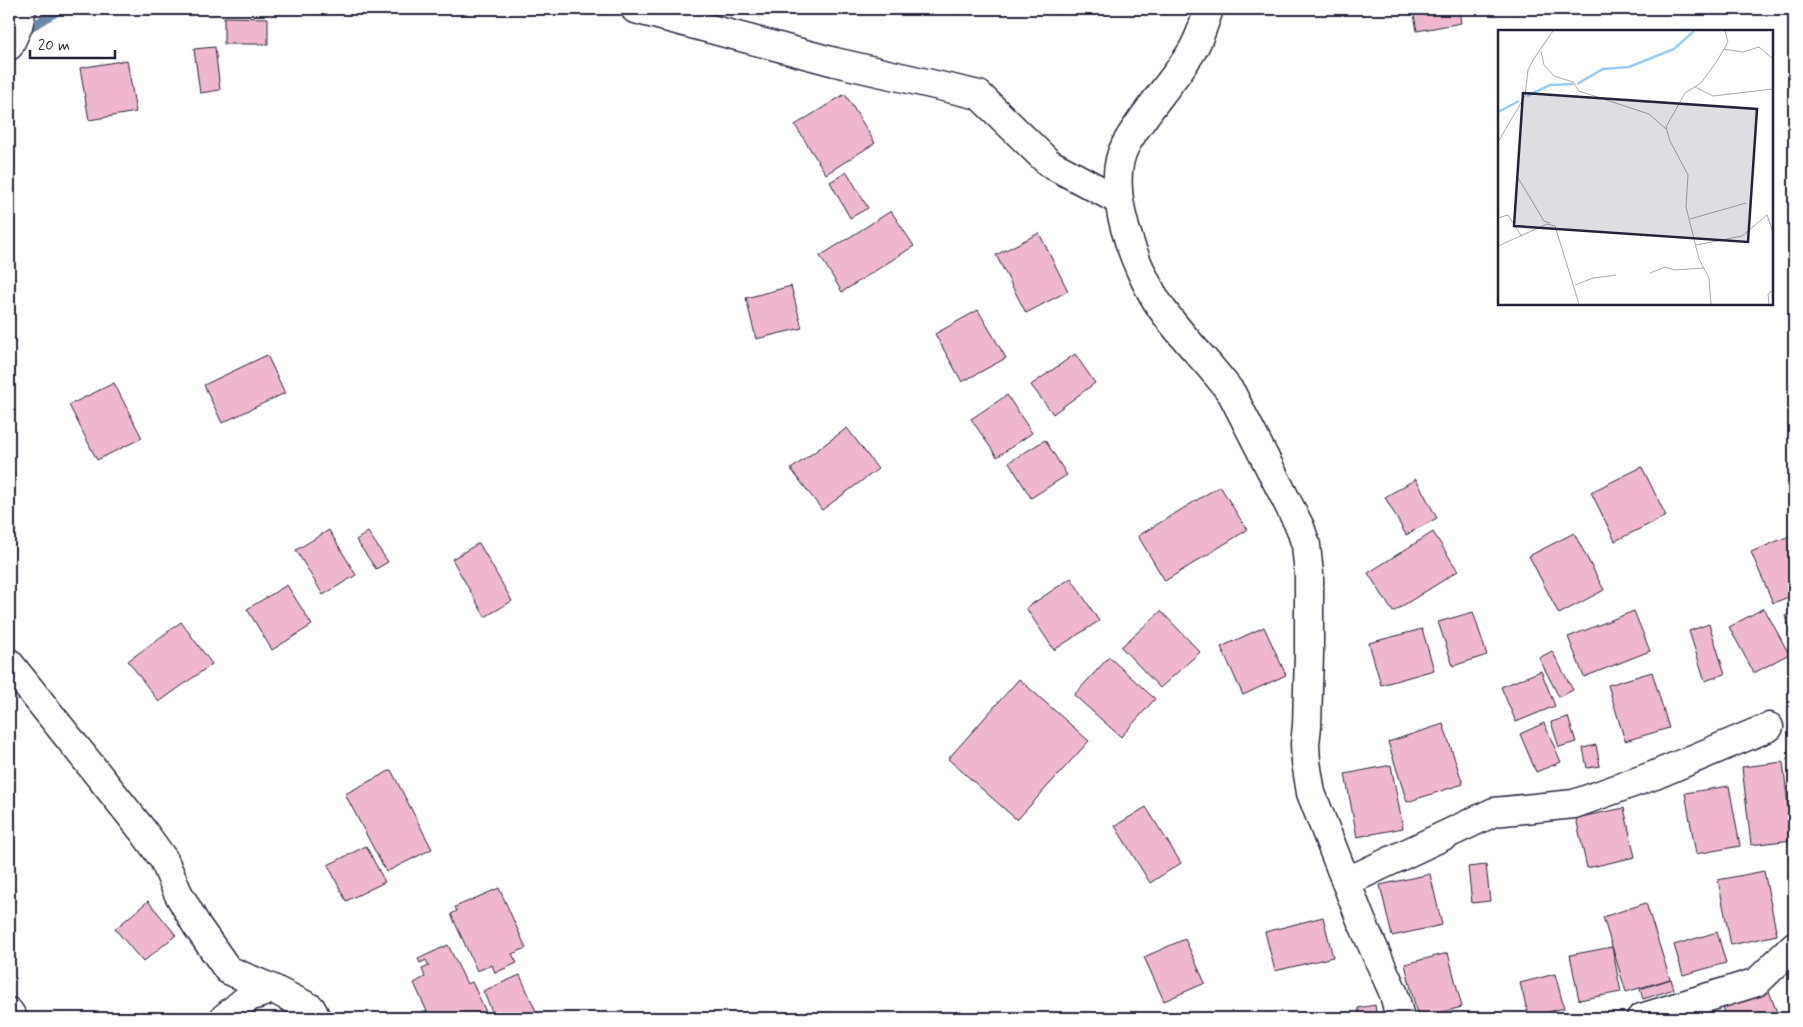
<svg xmlns="http://www.w3.org/2000/svg" width="1803" height="1027" font-family="Mynerve,sans-serif">
	<style>
		.lines { fill: none; stroke-linecap: round; stroke-linejoin: round }
		.stream { stroke: #6889ab; stroke-width: 9 }
		.building { fill: #f0b8ce; stroke: #22223b }
		.minor-casing { stroke: #22223b; stroke-width: 31 }
		.minor { stroke: #fff; stroke-width: 28 }
		.inset-river { fill: none; stroke: #96cdf5; stroke-width: 2.5 }
		.inset-road { fill: none; stroke: #a7a7b1; stroke-width: 1 }
		.view { fill: #22223b; fill-opacity: 0.15; stroke: #22223b; stroke-width: 2.5 }
		.inset-edge { fill: none; stroke: #22223b; stroke-width: 2.5 }
	</style>
	<rect width="100%" height="100%" fill="#fff"/>
	<filter id="ink" filterUnits="userSpaceOnUse"><feTurbulence type="fractalNoise" baseFrequency=".02" numOctaves="2"/><feDisplacementMap in="SourceGraphic" scale="10" xChannelSelector="R" yChannelSelector="G"/><feConvolveMatrix kernelMatrix="1 2 1 2 8 2 1 2 1" color-interpolation-filters="sRGB"/></filter>
	<g filter="url(#ink)">
		<g class="lines">
			<!-- stream -->
			<path class="stream" d="M24 31 61 9"/>
		</g>
		<!-- building -->
		<g class="building">
			<path d="M1413 9H1459L1461 23 1417 31Z"/>
			<path d="M224 17 268 18V44H224Z"/>
			<path d="M215 47 220 90 200 93 194 49Z"/>
			<path d="M127 60 136 112 89 120 80 68Z"/>
			<path d="M845 94 875 143 826 174 795 125Z"/>
			<path d="M847 172 868 208 850 218 830 182Z"/>
			<path d="M891 211 914 246 842 292 820 256Z"/>
			<path d="M1039 233 1068 291 1026 313 996 255Z"/>
			<path d="M791 286 802 328 756 339 746 298Z"/>
			<path d="M978 310 1006 358 962 382 935 334Z"/>
			<path d="M1075 354 1095 383 1053 414 1031 385Z"/>
			<path d="M267 355 285 393 222 423 204 385Z"/>
			<path d="M114 383 142 438 97 460 69 405Z"/>
			<path d="M1007 395 1032 433 997 457 971 419Z"/>
			<path d="M847 428 878 469 822 510 791 469Z"/>
			<path d="M1045 440 1067 475 1031 498 1009 462Z"/>
			<path d="M1642 467 1666 516 1615 541 1591 492Z"/>
			<path d="M1416 479 1437 518 1406 535 1385 497Z"/>
			<path d="M1220 486 1247 530 1165 581 1138 536Z"/>
			<path d="M329 530 356 575 323 595 296 550Z"/>
			<path d="M368 532 388 562 376 569 356 540Z"/>
			<path d="M1433 532 1458 571 1393 612 1368 573Z"/>
			<path d="M1574 533 1604 590 1559 614 1529 556Z"/>
			<path d="M1794 534V595L1773 603 1751 552Z"/>
			<path d="M479 543 512 601 485 617 452 559Z"/>
			<path d="M1071 578 1099 621 1054 650 1026 608Z"/>
			<path d="M287 585 312 625 272 650 247 609Z"/>
			<path d="M1764 608 1789 654 1754 673 1729 627Z"/>
			<path d="M1161 611 1200 652 1160 688 1121 647Z"/>
			<path d="M1634 611 1650 651 1584 677 1568 637Z"/>
			<path d="M1473 612 1487 655 1453 666 1438 622Z"/>
			<path d="M1794 613V641L1785 616Z"/>
			<path d="M181 622 212 664 159 702 128 661Z"/>
			<path d="M1709 624 1725 674 1705 681 1689 631Z"/>
			<path d="M1264 627 1286 675 1243 695 1221 647Z"/>
			<path d="M1422 629 1434 670 1381 685 1369 643Z"/>
			<path d="M1552 651 1573 690 1559 697 1539 658Z"/>
			<path d="M1109 657 1155 699 1121 737 1074 695Z"/>
			<path d="M1541 671 1555 706 1516 722 1501 687Z"/>
			<path d="M1652 672 1669 728 1625 741 1608 685Z"/>
			<path d="M1019 679 1089 741 1017 820 948 759Z"/>
			<path d="M1568 717 1576 742 1559 747 1551 722Z"/>
			<path d="M1544 723 1561 762 1536 772 1520 734Z"/>
			<path d="M1443 724 1463 784 1407 802 1388 742Z"/>
			<path d="M1596 745 1600 766 1587 768 1583 748Z"/>
			<path d="M1783 762 1792 840 1751 845 1742 767Z"/>
			<path d="M1391 765 1403 828 1357 837 1345 774Z"/>
			<path d="M391 770 432 849 386 872 345 794Z"/>
			<path d="M1729 786 1740 846 1696 854 1685 793Z"/>
			<path d="M1146 807 1181 863 1150 883 1115 826Z"/>
			<path d="M1624 808 1635 857 1587 868 1576 818Z"/>
			<path d="M366 846 385 882 346 901 328 865Z"/>
			<path d="M1486 865 1490 901 1472 903 1468 867Z"/>
			<path d="M1764 871 1777 935 1731 945 1718 880Z"/>
			<path d="M1430 874 1442 925 1392 936 1380 885Z"/>
			<path d="M499 888 526 948 512 954 517 963 495 973 492 965 477 971 451 914 457 911 455 907Z"/>
			<path d="M148 901 176 935 143 962 115 929Z"/>
			<path d="M1646 903 1670 979 1626 992 1603 917Z"/>
			<path d="M1323 917 1333 957 1275 971 1265 932Z"/>
			<path d="M1717 932 1726 963 1683 975 1674 945Z"/>
			<path d="M1185 939 1205 983 1164 1001 1144 957Z"/>
			<path d="M448 945 467 984 472 982 489 1018H430L414 983 425 977 422 969 429 966 426 960 420 963 418 959Z"/>
			<path d="M1612 947 1621 992 1579 1000 1570 955Z"/>
			<path d="M1448 953 1462 1007 1418 1018 1405 964Z"/>
			<path d="M1555 974 1564 1008 1529 1017 1520 983Z"/>
			<path d="M520 975 539 1018H495L483 991Z"/>
			<path d="M1671 979 1674 989 1643 999 1640 989Z"/>
			<path d="M1767 986 1779 1018H1727L1721 1002Z"/>
			<path d="M1375 1005 1377 1018H1360L1358 1008Z"/>
		</g>
		<g class="lines">
			<defs>
				<g id="minor">
					<path d="M635 9 835 62 979 95 1049 163 1118 200"/>
					<path d="M1209 9C1204 23 1200 38 1192 51 1172 83 1145 111 1126 144 1102 187 1136 272 1162 309 1183 339 1210 364 1232 394L1300 527 1306 545 1309 574V653L1307 726 1305 744 1306 762 1311 793 1361 920 1394 994 1400 1018"/>
					<path d="M9 46 18 26 22 9"/>
					<path d="M9 663 143 831 164 860 178 893 197 926 228 970 273 989"/>
					<path d="M1346 882 1494 812 1574 804 1655 775 1769 727"/>
					<path d="M9 1012 13 1018"/>
					<path d="M224 1018 249 997 273 989 311 1008 316 1018"/>
					<path d="M1641 1018 1757 982 1794 946"/>
				</g>
			</defs>
			<!-- minor casing -->
			<use href="#minor" class="minor-casing"/>
			<!-- minor -->
			<use href="#minor" class="minor"/>
		</g>
	</g>
	<!-- overview -->
	<g transform="translate(1498 30)">
		<rect width="275" height="275" fill="#fff"/>
		<path class="inset-river" d="M79 54 105 39 131 37 176 19 196 1M29 66 52 55 75 54M0 82 21 71"/>
		<path class="inset-road" d="M226 19 245 22 261 17 275 29M43 21 46 35 56 46 75 52 81 61 151 84 168 99M197 57 215 66 275 59M0 112 27 66 30 40 35 30 55 1M19 146 46 191 52 193M0 188 10 185 24 207M192 189 248 173M198 215 244 206 269 185 275 202M0 216 49 194 57 196 81 274M152 243 167 237 176 240 205 238M77 255 95 248 118 245M213 274 211 248 201 229 188 177 190 145 172 111 168 97 187 63 203 53 219 31 230 12 227 1M271 274 270 264 275 260"/>
		<path class="view" d="M25 63 259 79 250 212 16 196Z"/>
		<rect width="275" height="275" class="inset-edge"/>
	</g>
	<!-- margin -->
	<rect width="1803" height="1027" fill="none" stroke="#fff" stroke-width="30"/>
	<rect x="15" y="15" width="1773" height="997" fill="none" stroke="#22223b" stroke-width="2" filter="url(#ink)"/>
	<!-- scale -->
	<path d="M30 50v8h85v-8" fill="none" stroke="#22223b" stroke-width="2.5"/>
	<text x="38" y="50" font-size="15" fill="#22223b" stroke="#ffffff" stroke-width="4" paint-order="stroke">20 m</text>
</svg>
